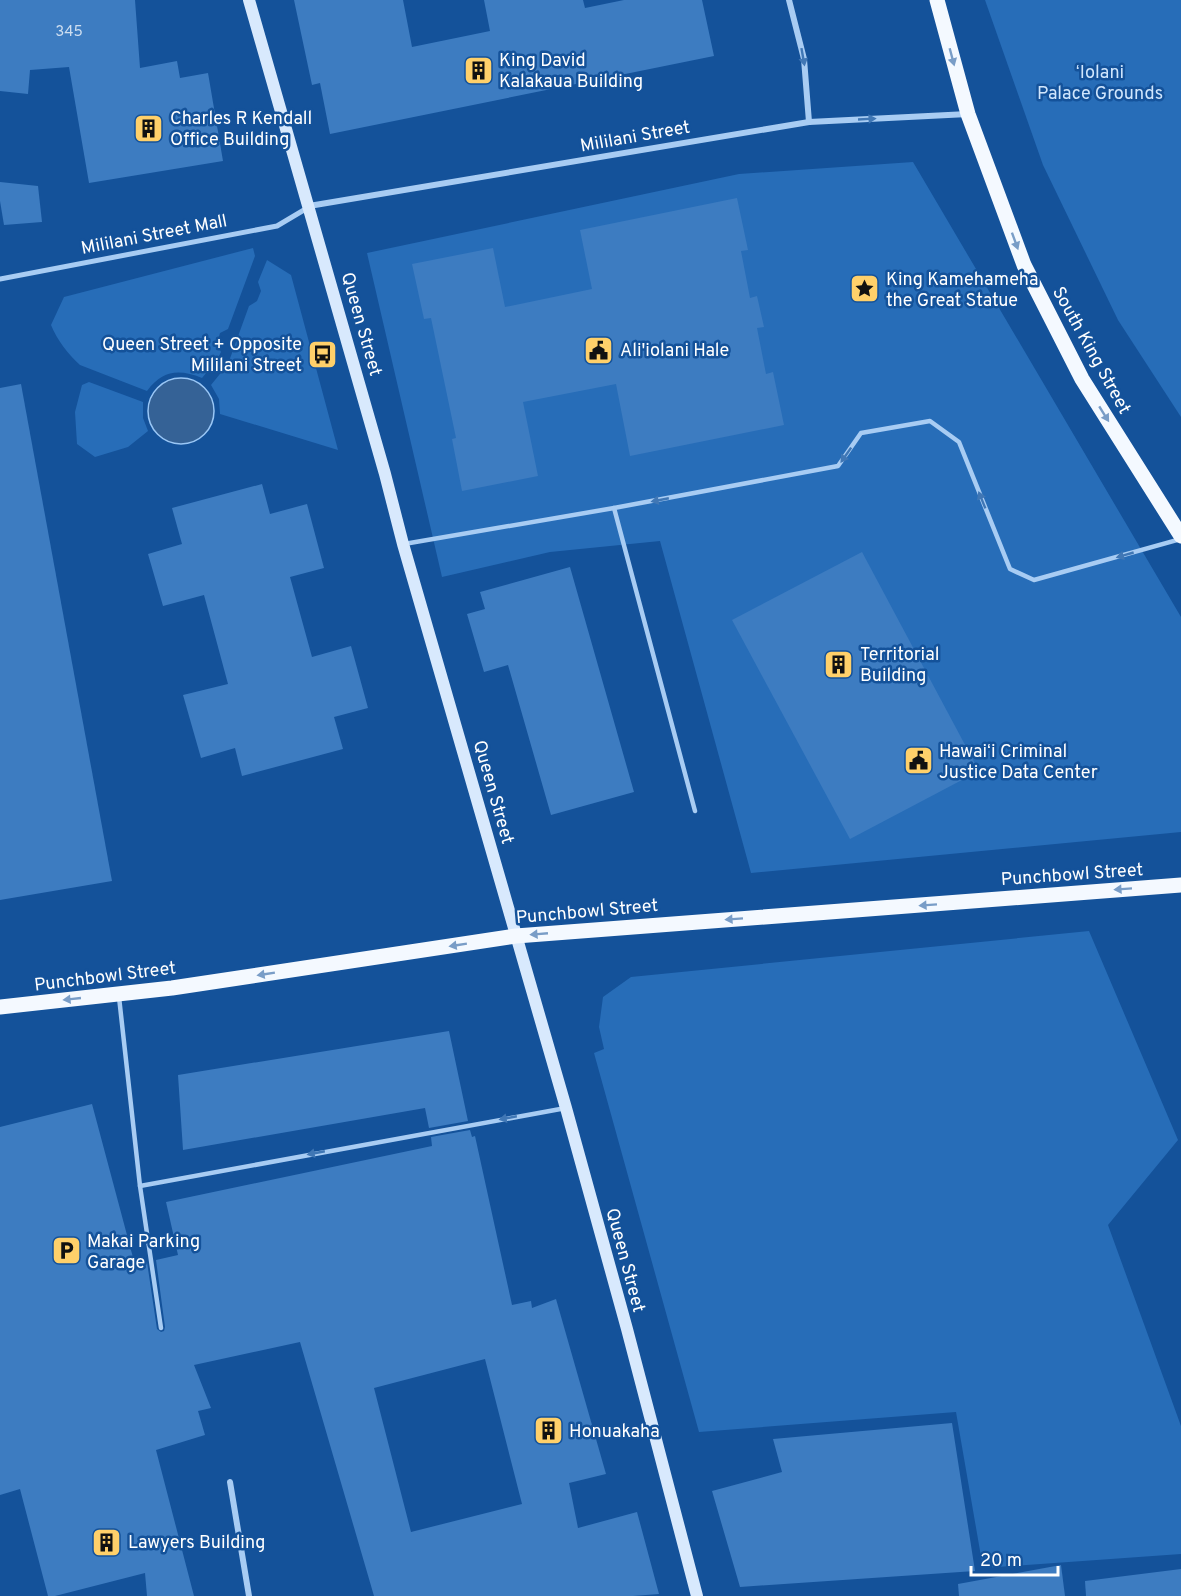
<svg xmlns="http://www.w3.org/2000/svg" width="1181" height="1596" font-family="Overpass,sans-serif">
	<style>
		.green { fill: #276db8 }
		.water { fill: #356296; stroke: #9ac7f6; stroke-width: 1.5 }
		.building { fill: #3d7cc1; fill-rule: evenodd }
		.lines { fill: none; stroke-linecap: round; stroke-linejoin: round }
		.service { stroke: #a8ccf3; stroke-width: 4.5 }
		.pedestrian { stroke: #a8ccf3; stroke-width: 5 }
		.minor { stroke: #a8ccf3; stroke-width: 6 }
		.secondary { stroke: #d8e9fd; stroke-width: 12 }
		.primary { stroke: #f4f9ff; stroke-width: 15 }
		.oneway { fill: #4077b5 }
		.oneway2 { fill: #799dc7 }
		.labels { text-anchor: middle; stroke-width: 5; stroke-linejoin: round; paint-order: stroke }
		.number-label { font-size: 15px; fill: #cedef0 }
		.poi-label { font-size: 18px; fill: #fff; stroke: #14529a; text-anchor: start }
		.park-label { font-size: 18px; fill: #d0e6fd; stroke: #14529a }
		.street-label { font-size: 18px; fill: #fff; stroke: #14529a }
	</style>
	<rect width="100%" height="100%" fill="#14529a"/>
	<!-- green -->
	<g class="green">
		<path d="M985 0H1181V417L1118 320 1043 165Z"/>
		<path d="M913 162 1181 617V832L751 873 660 541 550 552 442 577 367 253 739 174Z"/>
		<path d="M253 248 255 256 228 329 220 333 217 344 221 352 217 360 202 378C179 369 163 370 147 391L80 365C68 354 57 340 51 325L64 297Z"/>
		<path d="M267 260 291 275 338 450 220 414 219 399 211 385 228 364 249 306 257 301 261 291 258 282Z"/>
		<path d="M89 382 143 402V418L148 431 128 447 95 457 77 444 75 412 82 385Z"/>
		<path d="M1089 931 1178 1140 1108 1225 1181 1426V1554L983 1568 956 1412 699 1432 594 1053 604 1049 599 1027 603 997 631 977Z"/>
	</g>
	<!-- water -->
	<circle class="water" cx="181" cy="411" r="33"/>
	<!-- building -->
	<g class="building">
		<path d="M0 0H135L140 68 177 61 180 78 208 73 223 161 89 183 69 67 30 70 28 94 0 91Z"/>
		<path d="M294 0H403L412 47 490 31 484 0H583L585 8 624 0H702L714 56 330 134 320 83 312 85Z"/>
		<path d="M0 182 38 186 42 222 4 225 0 201Z"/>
		<path d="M737 198 748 250 741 251 750 298 757 296 764 327 757 328 766 374 773 372 784 425 630 456 616 384 523 402 538 476 462 491 452 439 456 438 431 318 424 319 412 264 493 248 505 307 592 289 580 230Z"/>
		<path d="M21 384 112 881 0 900V388Z"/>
		<path d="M262 484 270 514 307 504 324 568 290 577 312 657 351 646 368 708 334 717 343 749 242 776 235 748 201 758 183 695 228 684 204 595 163 606 148 554 182 544 172 508Z"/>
		<path d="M862 552 979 771 850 839 732 620Z"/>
		<path d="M570 567 634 792 551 815 508 665 484 672 467 614 485 609 480 592Z"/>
		<path d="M449 1031 468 1121 429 1128 425 1108 183 1150 178 1075Z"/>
		<path d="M92 1104 135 1265 147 1262 157 1329 161 1332 164 1331 165 1327 156 1260 178 1255 166 1202 432 1146 431 1137 470 1130 472 1137 475 1136 512 1305 531 1301 532 1308 556 1299 606 1474 569 1483 578 1528 637 1512 659 1594 633 1596H374L300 1342 194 1365 211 1408 198 1411 205 1435 156 1450 194 1596H147L145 1573 55 1596H48L20 1489 0 1495V1127ZM485 1359 522 1504 411 1532 374 1388Z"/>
		<path d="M952 1423 975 1571 740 1587 712 1491 782 1472 773 1439Z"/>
		<path d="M1061 1565 1065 1596H959L958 1584Z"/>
		<path d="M1181 1569V1596H1086L1085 1581Z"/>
	</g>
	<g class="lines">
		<!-- service -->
		<g class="service">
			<path d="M614 508 695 811"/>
			<path d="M404 544 614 508 838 466 861 433 930 421 959 442 1010 569 1034 580 1181 539"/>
			<path d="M119 997 140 1186 161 1328"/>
			<path d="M140 1186 566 1108"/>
		</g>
		<!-- pedestrian -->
		<path class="pedestrian" d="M0 279 277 226 309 207"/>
		<!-- minor -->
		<g class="minor">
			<path d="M789 0 804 59 809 122"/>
			<path d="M309 206 809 122 968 114"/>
			<path d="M230 1482 249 1596"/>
		</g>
		<!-- secondary -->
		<path class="secondary" d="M249 0 385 474 403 544 566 1108 627 1329 697 1596"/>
		<!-- primary -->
		<g class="primary">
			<path d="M937 0 968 114 1024 265 1082 379 1181 536"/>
			<path d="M0 1007 172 988 516 936 1181 885"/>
		</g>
	</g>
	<!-- one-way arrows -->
	<defs><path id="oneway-solid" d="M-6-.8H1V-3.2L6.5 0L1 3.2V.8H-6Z" transform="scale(1.5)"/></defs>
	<g class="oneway">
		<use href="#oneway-solid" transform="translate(803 57) rotate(80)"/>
		<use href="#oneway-solid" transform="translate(867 119) rotate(-3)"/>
		<use href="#oneway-solid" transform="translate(846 455) rotate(125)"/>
		<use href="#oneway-solid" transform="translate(660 500) rotate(169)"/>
		<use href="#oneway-solid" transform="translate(982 500) rotate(-112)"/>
		<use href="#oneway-solid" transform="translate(1125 555) rotate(164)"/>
		<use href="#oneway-solid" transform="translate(508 1118) rotate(169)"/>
		<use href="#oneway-solid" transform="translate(316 1153) rotate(169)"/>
	</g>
	<g class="oneway2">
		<use href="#oneway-solid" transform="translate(952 57) rotate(75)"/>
		<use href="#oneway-solid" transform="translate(1015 241) rotate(70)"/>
		<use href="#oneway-solid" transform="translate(1104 414) rotate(58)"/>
		<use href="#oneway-solid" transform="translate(1123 889) rotate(176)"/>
		<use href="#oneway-solid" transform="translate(928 905) rotate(176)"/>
		<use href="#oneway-solid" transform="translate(734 919) rotate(176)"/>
		<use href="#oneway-solid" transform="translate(539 934) rotate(175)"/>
		<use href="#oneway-solid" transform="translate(458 945) rotate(171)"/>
		<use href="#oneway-solid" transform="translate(266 974) rotate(171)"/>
		<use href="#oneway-solid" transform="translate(72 999) rotate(174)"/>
	</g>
	<!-- icons -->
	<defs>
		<symbol id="building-square" viewBox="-11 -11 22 22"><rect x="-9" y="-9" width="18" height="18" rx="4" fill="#ffd06a" stroke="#14529a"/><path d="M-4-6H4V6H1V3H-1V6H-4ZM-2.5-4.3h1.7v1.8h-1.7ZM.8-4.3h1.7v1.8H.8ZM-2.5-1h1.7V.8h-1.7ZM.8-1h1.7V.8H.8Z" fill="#111"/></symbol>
		<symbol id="sight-square" viewBox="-11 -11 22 22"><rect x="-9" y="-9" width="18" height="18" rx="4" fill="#ffd06a" stroke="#14529a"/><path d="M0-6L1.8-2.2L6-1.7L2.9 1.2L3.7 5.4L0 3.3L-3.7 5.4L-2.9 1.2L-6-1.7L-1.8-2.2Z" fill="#111"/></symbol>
		<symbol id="civic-square" viewBox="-11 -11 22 22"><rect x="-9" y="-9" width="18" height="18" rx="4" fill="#ffd06a" stroke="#14529a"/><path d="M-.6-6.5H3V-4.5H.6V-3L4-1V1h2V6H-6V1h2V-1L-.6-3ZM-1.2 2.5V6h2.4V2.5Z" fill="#111"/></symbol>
		<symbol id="bus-square" viewBox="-11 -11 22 22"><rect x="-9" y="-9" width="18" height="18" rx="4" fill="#ffd06a" stroke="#14529a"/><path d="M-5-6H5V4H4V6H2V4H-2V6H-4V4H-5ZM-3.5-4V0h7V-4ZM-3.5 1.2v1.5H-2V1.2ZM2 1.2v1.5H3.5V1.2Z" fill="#111"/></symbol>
		<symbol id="parking-square" viewBox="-11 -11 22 22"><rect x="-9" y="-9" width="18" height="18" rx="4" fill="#ffd06a" stroke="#14529a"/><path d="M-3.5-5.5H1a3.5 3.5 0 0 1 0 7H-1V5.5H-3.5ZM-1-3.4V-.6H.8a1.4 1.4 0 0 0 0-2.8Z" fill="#111"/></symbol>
	</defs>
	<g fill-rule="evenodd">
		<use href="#building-square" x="462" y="54" width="33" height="33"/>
		<use href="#building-square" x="132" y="112" width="33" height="33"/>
		<use href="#sight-square" x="848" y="272" width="33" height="33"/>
		<use href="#civic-square" x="582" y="334" width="33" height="33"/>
		<use href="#bus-square" x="306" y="338" width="33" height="33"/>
		<use href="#building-square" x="822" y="648" width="33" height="33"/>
		<use href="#civic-square" x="902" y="744" width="33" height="33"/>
		<use href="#parking-square" x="50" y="1234" width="33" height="33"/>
		<use href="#building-square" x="532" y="1414" width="33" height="33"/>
		<use href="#building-square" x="90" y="1526" width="33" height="33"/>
	</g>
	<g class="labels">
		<!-- number labels -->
		<g class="number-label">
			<text x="69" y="36">345</text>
		</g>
		<!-- poi labels -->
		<g class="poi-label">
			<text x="499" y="66">King David<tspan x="499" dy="21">Kalakaua Building</tspan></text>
			<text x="170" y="124">Charles R Kendall<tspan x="170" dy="21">Office Building</tspan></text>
			<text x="886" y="285">King Kamehameha<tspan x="886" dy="21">the Great Statue</tspan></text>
			<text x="302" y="350" text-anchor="end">Queen Street + Opposite<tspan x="302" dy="21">Mililani Street</tspan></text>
			<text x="620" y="356">Ali'iolani Hale</text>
			<text x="860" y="660">Territorial<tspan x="860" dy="21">Building</tspan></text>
			<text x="939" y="757">Hawaiʻi Criminal<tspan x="939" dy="21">Justice Data Center</tspan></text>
			<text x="87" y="1247">Makai Parking<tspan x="87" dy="21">Garage</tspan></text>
			<text x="569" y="1437">Honuakaha</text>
			<text x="128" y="1548">Lawyers Building</text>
		</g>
		<!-- park labels -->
		<g class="park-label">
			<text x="1100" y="78">ʻIolani<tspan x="1100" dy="21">Palace Grounds</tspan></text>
		</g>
		<!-- street labels -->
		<g class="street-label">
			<text transform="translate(635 136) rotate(-10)" y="6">Mililani Street</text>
			<text transform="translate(154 234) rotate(-11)" y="6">Mililani Street Mall</text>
			<text transform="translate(362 324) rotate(74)" y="6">Queen Street</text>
			<text transform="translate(1092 350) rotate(61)" y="6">South King Street</text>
			<text transform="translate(494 792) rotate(74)" y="6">Queen Street</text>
			<text transform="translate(1072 874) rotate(-4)" y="6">Punchbowl Street</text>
			<text transform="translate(587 911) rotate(-5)" y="6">Punchbowl Street</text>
			<text transform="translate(105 976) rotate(-7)" y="6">Punchbowl Street</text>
			<text transform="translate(626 1260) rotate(75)" y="6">Queen Street</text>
		</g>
	</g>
	<!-- scale -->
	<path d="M971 1566v9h87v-9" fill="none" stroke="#ffffff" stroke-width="3"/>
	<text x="980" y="1566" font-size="18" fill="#ffffff" stroke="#14529a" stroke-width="4.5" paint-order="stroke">20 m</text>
</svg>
